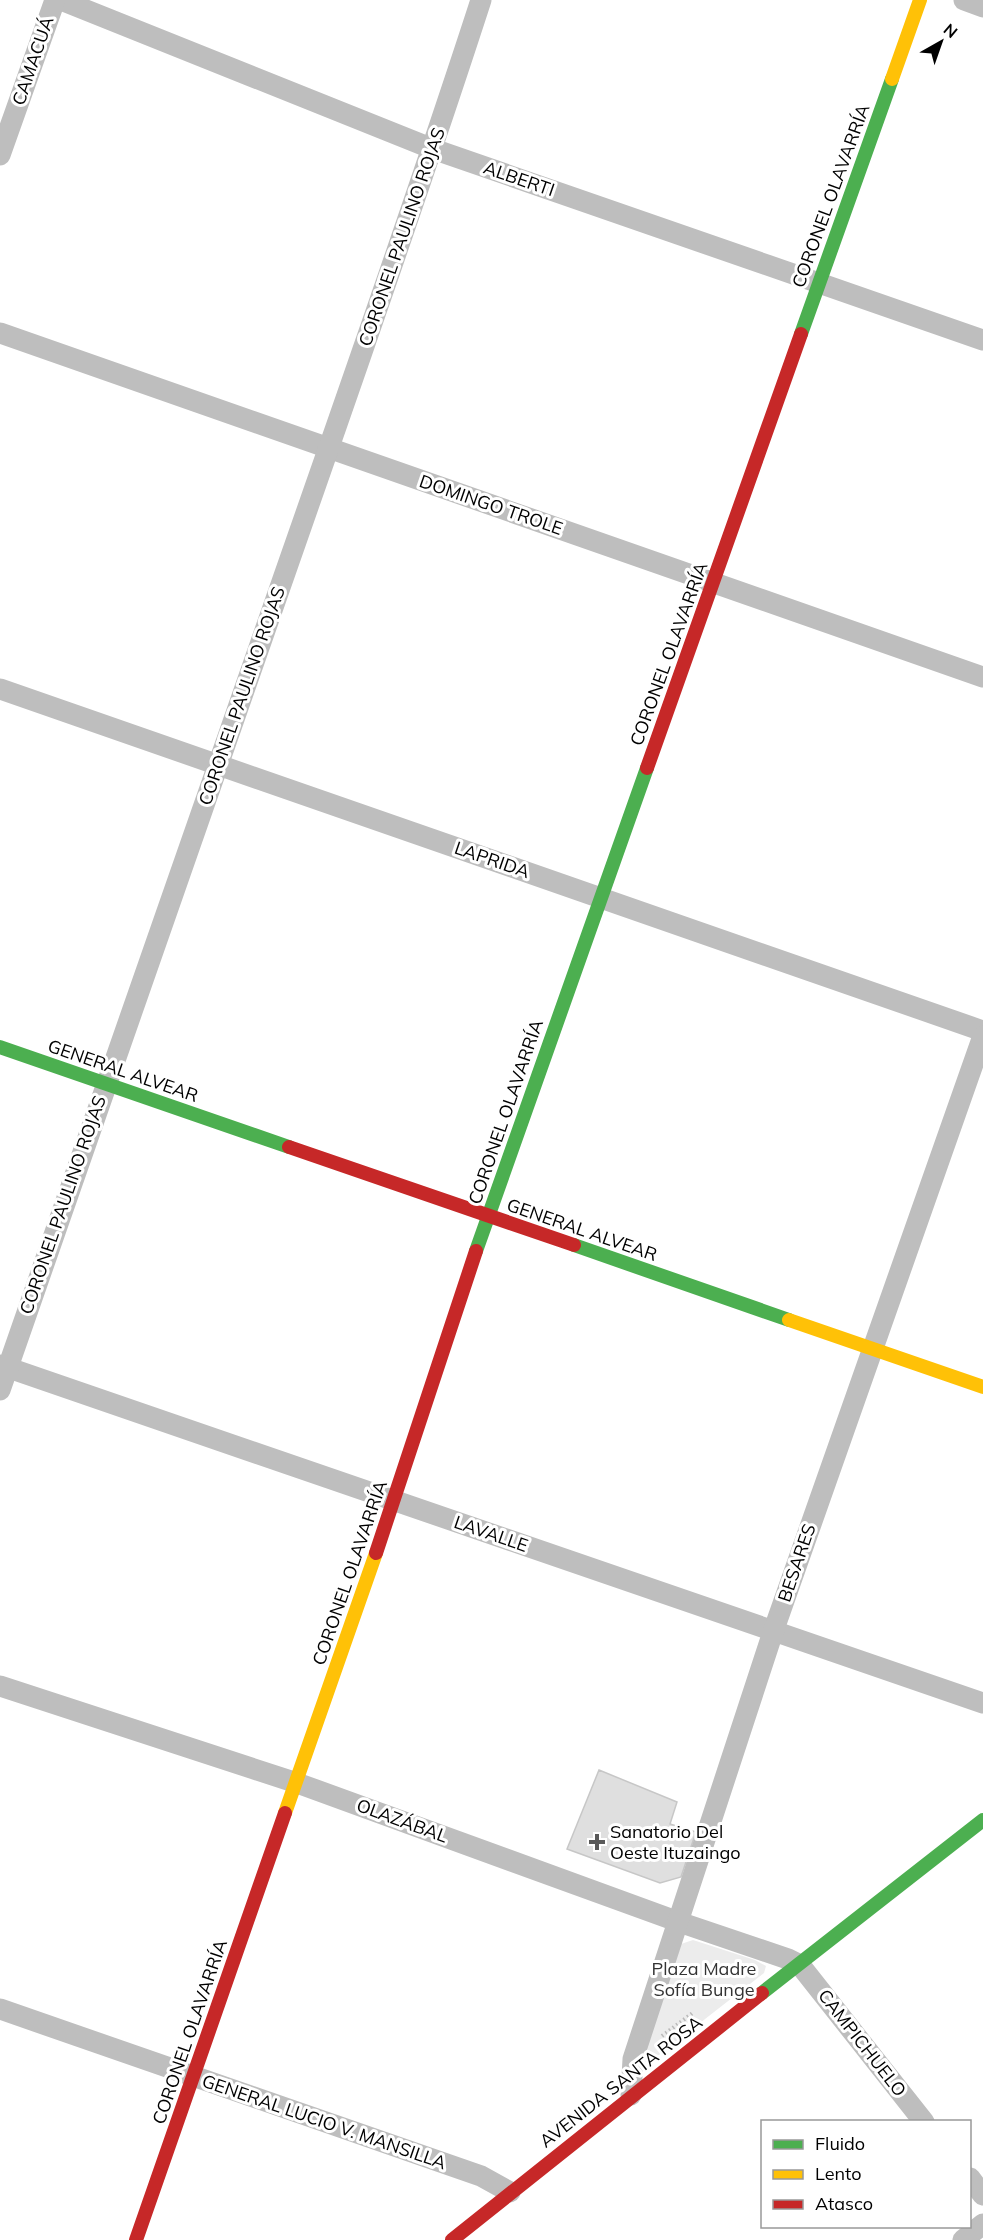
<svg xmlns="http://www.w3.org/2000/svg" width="983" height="2240" font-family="Mulish,sans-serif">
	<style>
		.green { fill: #ececec }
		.building { fill: #dfdfdf; stroke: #c7c7c7; stroke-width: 1.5 }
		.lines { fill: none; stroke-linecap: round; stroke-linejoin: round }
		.path { stroke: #b9b9b9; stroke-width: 4; stroke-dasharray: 1.5 3; stroke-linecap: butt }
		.street { stroke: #bebebe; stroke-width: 21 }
		.fast { stroke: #4caf50; stroke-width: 14 }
		.slow { stroke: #ffc107; stroke-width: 14 }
		.jam { stroke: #c62828; stroke-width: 14 }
		.poi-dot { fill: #595959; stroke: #fff; stroke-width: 2 }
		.labels { text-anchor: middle; stroke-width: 6; stroke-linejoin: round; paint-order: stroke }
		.street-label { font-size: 18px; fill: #000; stroke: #fff }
		.poi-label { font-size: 18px; fill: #000; stroke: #fff; text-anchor: start }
		.park-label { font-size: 18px; fill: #333; stroke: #fff }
	</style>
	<rect width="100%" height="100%" fill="#fff"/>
	<!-- green -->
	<path class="green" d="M693 1940 755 1960 766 1966 764 1973 650 2062H644L648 2044 681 1944Z"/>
	<!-- building -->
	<path class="building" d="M599 1770 677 1802 670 1824 696 1832 681 1877 660 1883 567 1849Z"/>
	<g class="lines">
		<!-- path -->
		<path class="path" d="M662 2036 694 2012"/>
		<!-- street -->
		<g class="street">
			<path d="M61 0 433 149 983 340"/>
			<path d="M964 0 983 7"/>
			<path d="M0 155 55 0"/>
			<path d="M0 333 983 677"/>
			<path d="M0 689 983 1031"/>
			<path d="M0 1365 983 1703"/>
			<path d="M0 1390C103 1089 210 790 314 490 371 327 428 164 481 0"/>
			<path d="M0 1686 297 1783 679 1922 788 1959 800 1965 924 2122"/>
			<path d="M0 2009 481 2176 510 2192"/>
			<path d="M631 2095 633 2059 773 1632 983 1036"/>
			<path d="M970 2178 983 2195"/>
			<path d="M963 2240 983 2224"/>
		</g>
		<!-- fast -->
		<g class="fast">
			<path d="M801 334 892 79"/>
			<path d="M0 1047 289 1147"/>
			<path d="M574 1245 789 1320"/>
			<path d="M476 1251 647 768"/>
			<path d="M762 1993 983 1820"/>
		</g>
		<!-- slow -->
		<g class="slow">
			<path d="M892 79 920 0"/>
			<path d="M789 1320 983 1387"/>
			<path d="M285 1813 376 1553"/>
		</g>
		<!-- jam -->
		<g class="jam">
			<path d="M647 768 801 334"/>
			<path d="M289 1147 574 1245"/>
			<path d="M376 1553 476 1251"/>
			<path d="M136 2240 285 1813"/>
			<path d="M452 2240 762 1993"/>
		</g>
	</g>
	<!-- markers -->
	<path class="poi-dot" d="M594 1833h6v6h6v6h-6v6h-6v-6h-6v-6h6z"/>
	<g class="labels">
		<!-- street labels -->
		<g class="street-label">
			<text transform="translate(33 61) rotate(-71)" y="6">CAMACUÁ</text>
			<text transform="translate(519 179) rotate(19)" y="6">ALBERTI</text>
			<text transform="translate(831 196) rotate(-70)" y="6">CORONEL OLAVARRÍA</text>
			<text transform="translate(402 237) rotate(-71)" y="6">CORONEL PAULINO ROJAS</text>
			<text transform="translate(491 505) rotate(19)" y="6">DOMINGO TROLE</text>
			<text transform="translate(669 654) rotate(-70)" y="6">CORONEL OLAVARRÍA</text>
			<text transform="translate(242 696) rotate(-71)" y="6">CORONEL PAULINO ROJAS</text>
			<text transform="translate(492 860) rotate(19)" y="6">LAPRIDA</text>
			<text transform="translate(123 1071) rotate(19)" y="6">GENERAL ALVEAR</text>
			<text transform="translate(506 1112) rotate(-71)" y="6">CORONEL OLAVARRÍA</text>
			<text transform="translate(63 1205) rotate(-71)" y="6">CORONEL PAULINO ROJAS</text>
			<text transform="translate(582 1230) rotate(19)" y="6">GENERAL ALVEAR</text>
			<text transform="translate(491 1534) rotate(19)" y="6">LAVALLE</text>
			<text transform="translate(797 1563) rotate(-71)" y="6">BESARES</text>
			<text transform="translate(350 1573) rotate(-71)" y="6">CORONEL OLAVARRÍA</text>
			<text transform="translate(402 1821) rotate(20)" y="6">OLAZÁBAL</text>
			<text transform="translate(190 2032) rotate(-71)" y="6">CORONEL OLAVARRÍA</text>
			<text transform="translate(862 2043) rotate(52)" y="6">CAMPICHUELO</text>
			<text transform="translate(621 2082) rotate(-38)" y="6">AVENIDA SANTA ROSA</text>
			<text transform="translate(324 2122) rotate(19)" y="6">GENERAL LUCIO V. MANSILLA</text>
		</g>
		<!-- poi labels -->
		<g class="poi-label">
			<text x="610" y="1838">Sanatorio Del<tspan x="610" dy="21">Oeste Ituzaingo</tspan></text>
		</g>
		<!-- park labels -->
		<g class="park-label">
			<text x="704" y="1975">Plaza Madre<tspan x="704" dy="21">Sofía Bunge</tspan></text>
		</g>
	</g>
	<!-- legend -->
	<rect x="761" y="2120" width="210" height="108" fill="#ffffff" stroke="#999999" stroke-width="1.5"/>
	<rect x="773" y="2140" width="30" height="9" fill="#4caf50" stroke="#999999" stroke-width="1.5"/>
	<text x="815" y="2150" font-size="18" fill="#000000">Fluido</text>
	<rect x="773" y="2170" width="30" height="9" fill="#ffc107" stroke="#999999" stroke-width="1.5"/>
	<text x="815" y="2180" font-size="18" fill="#000000">Lento</text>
	<rect x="773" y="2200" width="30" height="9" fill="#c62828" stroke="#999999" stroke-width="1.5"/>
	<text x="815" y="2210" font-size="18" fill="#000000">Atasco</text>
	<!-- north arrow -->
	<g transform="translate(941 42) rotate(40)" stroke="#ffffff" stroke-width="4.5" paint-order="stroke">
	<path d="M0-4.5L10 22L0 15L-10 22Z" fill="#000000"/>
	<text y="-9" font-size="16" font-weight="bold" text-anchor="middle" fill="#000000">N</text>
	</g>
</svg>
